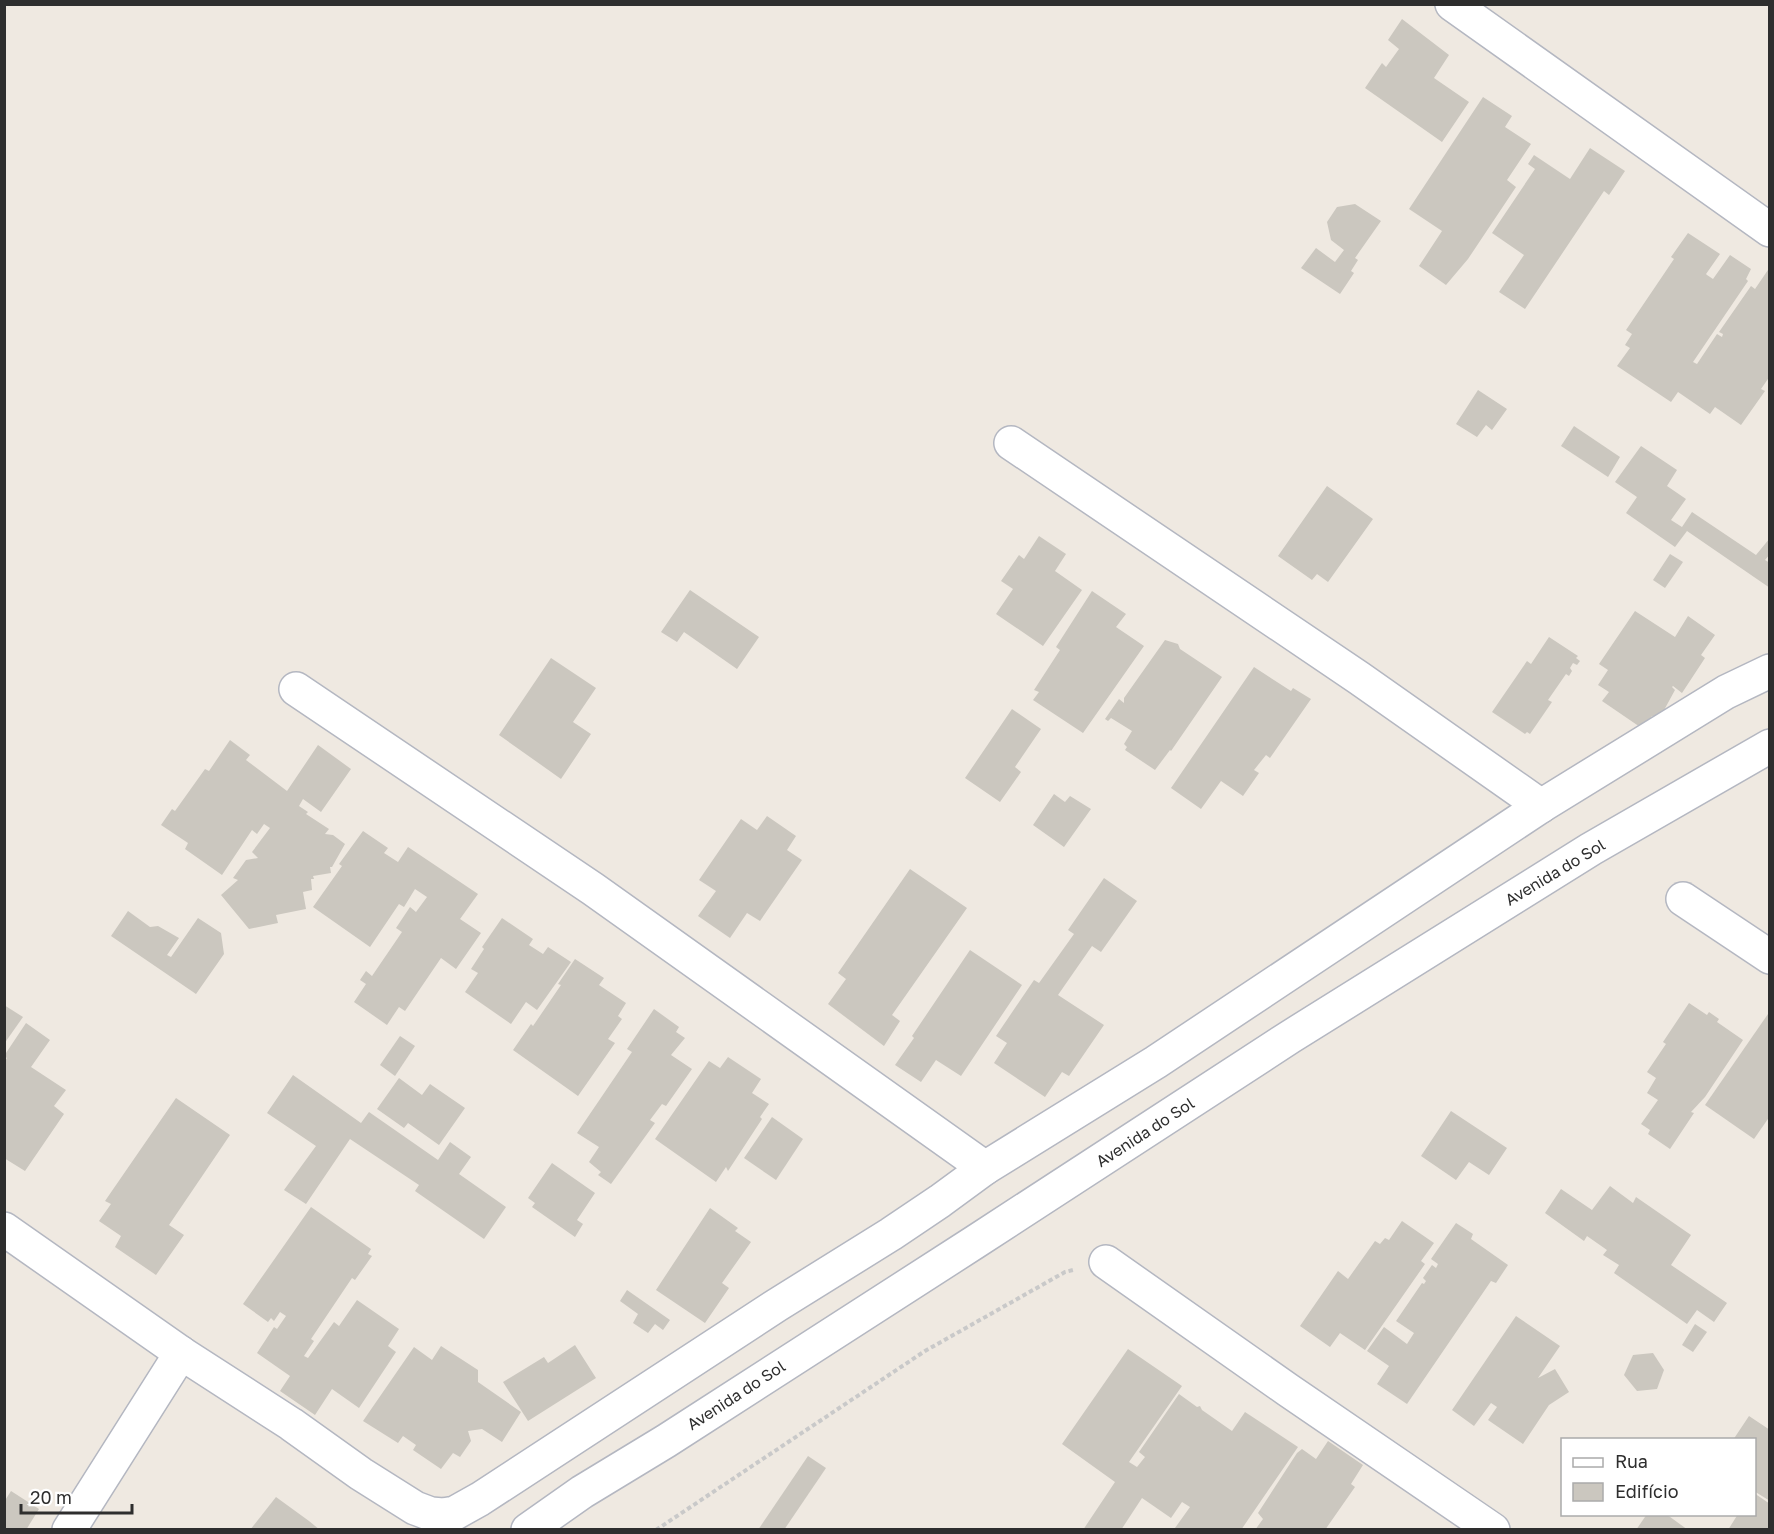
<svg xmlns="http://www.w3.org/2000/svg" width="1774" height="1534" font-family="'Golos Text',sans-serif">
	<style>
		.building { fill: #cbc7bf }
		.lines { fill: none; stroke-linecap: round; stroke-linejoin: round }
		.minor-casing { stroke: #b4b7c1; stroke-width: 36 }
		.path { stroke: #c9c9c9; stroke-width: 4; stroke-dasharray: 4.5 3; stroke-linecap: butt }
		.minor { stroke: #fff; stroke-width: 33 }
		.labels { text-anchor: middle; stroke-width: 6; stroke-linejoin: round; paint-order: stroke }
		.street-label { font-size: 16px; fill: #2e2e2e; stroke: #fff }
	</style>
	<rect width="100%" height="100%" fill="#efe9e1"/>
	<!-- building -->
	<g class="building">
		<path d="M1402 19 1449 55 1434 78 1469 102 1442 142 1365 88 1382 63 1386 67 1399 49 1388 40Z"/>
		<path d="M1483 97 1512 116 1505 127 1531 144 1507 180 1516 187 1468 259 1446 285 1419 266 1442 231 1409 209Z"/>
		<path d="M1590 148 1625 171 1609 195 1604 191 1525 309 1499 292 1524 255 1492 233 1535 169 1528 164 1534 155 1570 179Z"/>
		<path d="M1355 204 1381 221 1355 258 1358 260 1351 271 1354 273 1340 294 1301 268 1316 248 1335 262 1344 250 1331 240 1327 222 1337 207Z"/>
		<path d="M1688 233 1720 254 1706 274 1707 275 1713 279 1730 255 1751 269 1746 279 1748 281 1693 362 1697 364 1717 334 1722 337 1723 334 1719 332 1751 286 1755 289 1770 267V376L1761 389 1765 391 1741 425 1715 407 1710 414 1678 392 1671 402 1617 366 1630 348 1625 345 1632 334 1626 330 1674 259 1671 257Z"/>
		<path d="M1478 390 1507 409 1492 430 1486 425 1477 437 1456 424Z"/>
		<path d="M1574 426 1620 457 1608 477 1561 446Z"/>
		<path d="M1641 446 1677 470 1667 486 1686 499 1671 520 1682 527 1692 512 1756 555 1770 538V554L1765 560 1770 563V588L1687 531 1675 547 1626 513 1637 497 1615 482Z"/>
		<path d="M1327 486 1373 519 1328 582 1317 574 1312 580 1278 556Z"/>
		<path d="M1039 536 1066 554 1055 571 1082 590 1043 646 996 614 1013 589 1001 581 1019 555 1024 559Z"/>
		<path d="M1670 554 1683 562 1665 588 1653 580Z"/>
		<path d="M690 590 759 637 737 669 684 632 677 642 661 632Z"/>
		<path d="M1092 591 1126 614 1116 627 1144 646 1083 733 1033 700 1039 692 1034 690 1060 650 1056 647Z"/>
		<path d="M1635 611 1675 637 1688 616 1715 635 1701 655 1705 658 1682 693 1673 686 1672 687 1675 690 1663 712 1658 719 1652 716 1643 729 1602 701 1609 692 1598 685 1608 670 1599 664Z"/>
		<path d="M1549 637 1578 656 1576 658 1580 661 1577 665 1573 663 1570 668 1572 671 1569 676 1566 674 1548 700 1552 702 1530 734 1527 732 1525 734 1492 712 1527 661 1531 664Z"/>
		<path d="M1165 640 1178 644 1180 649 1222 677 1171 751 1170 750 1155 770 1125 750 1127 747 1124 744 1132 731 1111 718 1108 721 1105 719 1119 699 1124 703V698Z"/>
		<path d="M551 658 596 688 573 722 591 734 561 779 499 735Z"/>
		<path d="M1254 667 1291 691 1293 688 1311 699 1270 758 1266 755 1254 770 1259 773 1243 796 1221 781 1201 809 1171 788Z"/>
		<path d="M1012 709 1041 729 1015 767 1021 772 1000 802 965 778Z"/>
		<path d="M230 740 250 755 246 760 287 791 318 745 351 769 321 812 303 799 299 806 308 812 306 814 329 829 325 834 333 835 345 844 332 867H330L331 873 313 876 314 879H311L312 890 303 892 306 909 276 915 278 923 249 929 221 895 238 880 233 878 246 860 258 858 252 852 270 828 264 824 257 834 252 830 222 875 185 849 188 843 161 825 172 809 175 811 205 769 209 771Z"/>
		<path d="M1054 794 1065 802 1070 796 1091 809 1064 847 1033 825Z"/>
		<path d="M767 816 796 836 787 850 802 860 760 921 747 913 730 938 698 916 716 891 699 880 741 819 757 830Z"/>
		<path d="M363 831 388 848 384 853 398 862 408 847 478 894 460 919 481 933 456 969 441 958 405 1011 399 1007 387 1025 354 1002 366 984 360 980 366 971 372 976 402 932 396 928 410 907 416 912 427 897 415 889 404 907 399 904 370 947 313 907 342 866 339 864Z"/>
		<path d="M910 869 967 908 892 1015 900 1021 884 1046 828 1004 846 979 838 973Z"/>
		<path d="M1104 878 1137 901 1101 952 1092 946 1058 995 1104 1025 1069 1076 1062 1072 1045 1097 994 1063 1007 1043 996 1036 1034 980 1039 983 1074 934 1068 930Z"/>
		<path d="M128 911 150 927 158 926 179 938 167 955 171 957 198 918 221 933 224 954 196 994 111 936Z"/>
		<path d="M502 918 533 939 529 945 543 954 548 947 571 962 537 1010 526 1002 511 1024 465 992 478 973 471 969 484 949 482 947Z"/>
		<path d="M970 950 1022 985 961 1076 936 1060 921 1082 895 1065 914 1038 912 1036Z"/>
		<path d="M575 959 604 978 599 985 626 1003 618 1016 622 1019 608 1039 615 1043 578 1096 513 1050 531 1024 533 1026 561 985 558 984Z"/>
		<path d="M1689 1003 1707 1015 1709 1012 1719 1019 1717 1022 1743 1040 1705 1097 1691 1112 1694 1113 1670 1149 1648 1134 1650 1130 1641 1124 1658 1100 1647 1093 1656 1078 1647 1072 1666 1044 1663 1042Z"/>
		<path d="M4 1005 23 1017 4 1044Z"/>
		<path d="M654 1009 679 1027 676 1032 685 1038 671 1055 692 1069 666 1106 662 1104 650 1120 655 1123 611 1184 598 1175 601 1172 589 1162 599 1147 577 1133 632 1052 627 1049Z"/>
		<path d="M1768 1014 1770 1016V1116L1754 1139 1705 1105Z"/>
		<path d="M26 1023 50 1040 31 1067 66 1090 54 1106 64 1114 25 1171 4 1158V1062L7 1058 4 1056Z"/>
		<path d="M400 1036 415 1046 395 1076 380 1065Z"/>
		<path d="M728 1057 761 1079 752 1093 769 1104 760 1117 762 1119 728 1171 726 1167 716 1182 655 1139 709 1061 720 1068Z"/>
		<path d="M293 1075 361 1123 369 1112 438 1160 450 1142 471 1157 459 1174 506 1207 484 1239 415 1191 419 1185 350 1139 306 1204 284 1190 316 1146 267 1113Z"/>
		<path d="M399 1078 422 1095 430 1084 465 1108 439 1145 408 1123 404 1128 377 1109Z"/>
		<path d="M176 1098 230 1135 169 1225 184 1235 156 1275 115 1247 121 1236 99 1221 111 1204 105 1201Z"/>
		<path d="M1451 1111 1507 1148 1489 1175 1469 1162 1456 1180 1421 1156Z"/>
		<path d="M772 1117 803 1139 776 1180 744 1158Z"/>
		<path d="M552 1163 595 1193 577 1220 583 1224 575 1237 532 1207 535 1203 528 1198Z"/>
		<path d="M1610 1186 1633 1203 1636 1197 1691 1235 1671 1265 1727 1303 1714 1322 1697 1310 1687 1324 1614 1273 1619 1265 1603 1255 1607 1250 1587 1236 1584 1241 1545 1213 1561 1189 1592 1210Z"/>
		<path d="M311 1207 371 1249 368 1254 372 1256 355 1280 352 1278 311 1339 314 1341 304 1356 308 1358 334 1322 339 1326 357 1300 399 1329 388 1346 396 1352 359 1408 332 1389 315 1415 280 1391 290 1376 257 1353 274 1327 277 1329 286 1316 280 1312 274 1321 271 1318 268 1322 243 1304Z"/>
		<path d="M710 1208 738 1228 735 1231 751 1242 722 1283 729 1288 705 1323 656 1290Z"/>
		<path d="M1402 1221 1434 1243 1421 1261 1425 1264 1365 1350 1340 1333 1330 1347 1300 1326 1338 1271 1348 1279 1375 1241 1380 1244 1385 1238 1389 1240Z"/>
		<path d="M1456 1223 1473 1234 1471 1239 1508 1265 1496 1283 1491 1281 1407 1404 1377 1384 1389 1366 1367 1351 1384 1327 1407 1344 1414 1333 1396 1321 1422 1283 1424 1284 1426 1281 1423 1278 1432 1265 1436 1268 1438 1264 1431 1259Z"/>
		<path d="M627 1290 670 1320 663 1330 655 1324 648 1333 633 1323 638 1314 620 1301Z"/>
		<path d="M1516 1316 1560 1346 1538 1378 1555 1369 1569 1392 1549 1405 1523 1444 1488 1420 1497 1407 1491 1403 1474 1426 1452 1410Z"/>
		<path d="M1695 1324 1707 1332 1693 1352 1682 1345Z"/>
		<path d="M575 1345 596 1378 528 1421 503 1382 544 1357 548 1363Z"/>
		<path d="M441 1346 478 1370V1382L521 1412 502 1442 482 1429 468 1431 471 1441 460 1457 453 1453 441 1469 413 1450 416 1445 403 1436 398 1443 363 1421 414 1347 432 1360Z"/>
		<path d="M1128 1349 1182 1386 1129 1462 1137 1467 1145 1457 1139 1452 1179 1394 1197 1407 1200 1406 1202 1410 1232 1431 1245 1412 1298 1447 1241 1530H1178L1175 1528 1190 1507 1182 1502 1171 1518 1142 1498 1121 1530H1083L1115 1482 1062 1444Z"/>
		<path d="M1653 1353 1664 1370 1657 1389 1637 1391 1624 1375 1633 1355Z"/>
		<path d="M1749 1416 1770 1430V1501L1754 1491V1440H1733Z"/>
		<path d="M1328 1441 1363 1465 1351 1484 1355 1487 1325 1530H1255L1263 1519 1258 1513 1297 1453 1302 1449 1316 1459Z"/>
		<path d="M808 1456 826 1468 824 1471 784 1530H758Z"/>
		<path d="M11 1491 39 1509 26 1530H4V1502Z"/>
		<path d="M1754 1493 1770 1504V1530H1728L1738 1514H1754Z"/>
		<path d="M276 1497 309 1521 320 1530H250Z"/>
		<path d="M1647 1514H1666L1688 1530H1636Z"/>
	</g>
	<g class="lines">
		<defs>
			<g id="minor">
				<path d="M1452 4 1770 230"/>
				<path d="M1011 443 1359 678 1541 806"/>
				<path d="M296 689 593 889 985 1168"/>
				<path d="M1683 899 1770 957"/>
				<path d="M4 1229 181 1353 291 1424 361 1474 415 1508 431 1514 443 1515 455 1513 480 1499 777 1305 891 1234 940 1201 985 1168 1156 1062 1541 806 1726 692 1770 671"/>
				<path d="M1106 1262 1288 1390 1493 1530"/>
				<path d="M69 1530 181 1353"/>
				<path d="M528 1530 582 1492 666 1441 975 1242 1290 1037 1591 849 1770 746"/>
			</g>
		</defs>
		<!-- minor casing -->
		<use href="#minor" class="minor-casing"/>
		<!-- path -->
		<path class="path" d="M656 1530 925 1351 1065 1272 1073 1270"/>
		<!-- minor -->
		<use href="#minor" class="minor"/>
	</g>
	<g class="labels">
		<!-- street labels -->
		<g class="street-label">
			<text transform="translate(1555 872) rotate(-31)" y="6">Avenida do Sol</text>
			<text transform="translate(1145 1132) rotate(-33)" y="6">Avenida do Sol</text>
			<text transform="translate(736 1395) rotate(-33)" y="6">Avenida do Sol</text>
		</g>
	</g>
	<!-- border -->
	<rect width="1774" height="1534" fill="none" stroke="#2e2e2e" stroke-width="12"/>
	<!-- legend -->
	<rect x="1561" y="1438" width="195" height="78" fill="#ffffff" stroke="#ababab" stroke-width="1.5"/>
	<rect x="1573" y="1458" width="30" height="9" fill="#ffffff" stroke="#ababab" stroke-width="1.5"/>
	<text x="1615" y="1468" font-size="18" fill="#2e2e2e">Rua</text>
	<rect x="1573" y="1483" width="30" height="18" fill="#cbc7bf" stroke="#ababab" stroke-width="1.5"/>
	<text x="1615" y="1498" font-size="18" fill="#2e2e2e">Edifício</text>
	<!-- scale -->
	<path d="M21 1504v9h111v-9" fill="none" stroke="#2e2e2e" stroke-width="3"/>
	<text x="30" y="1504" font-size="18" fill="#2e2e2e" stroke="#ffffff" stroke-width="4.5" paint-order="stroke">20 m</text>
</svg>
